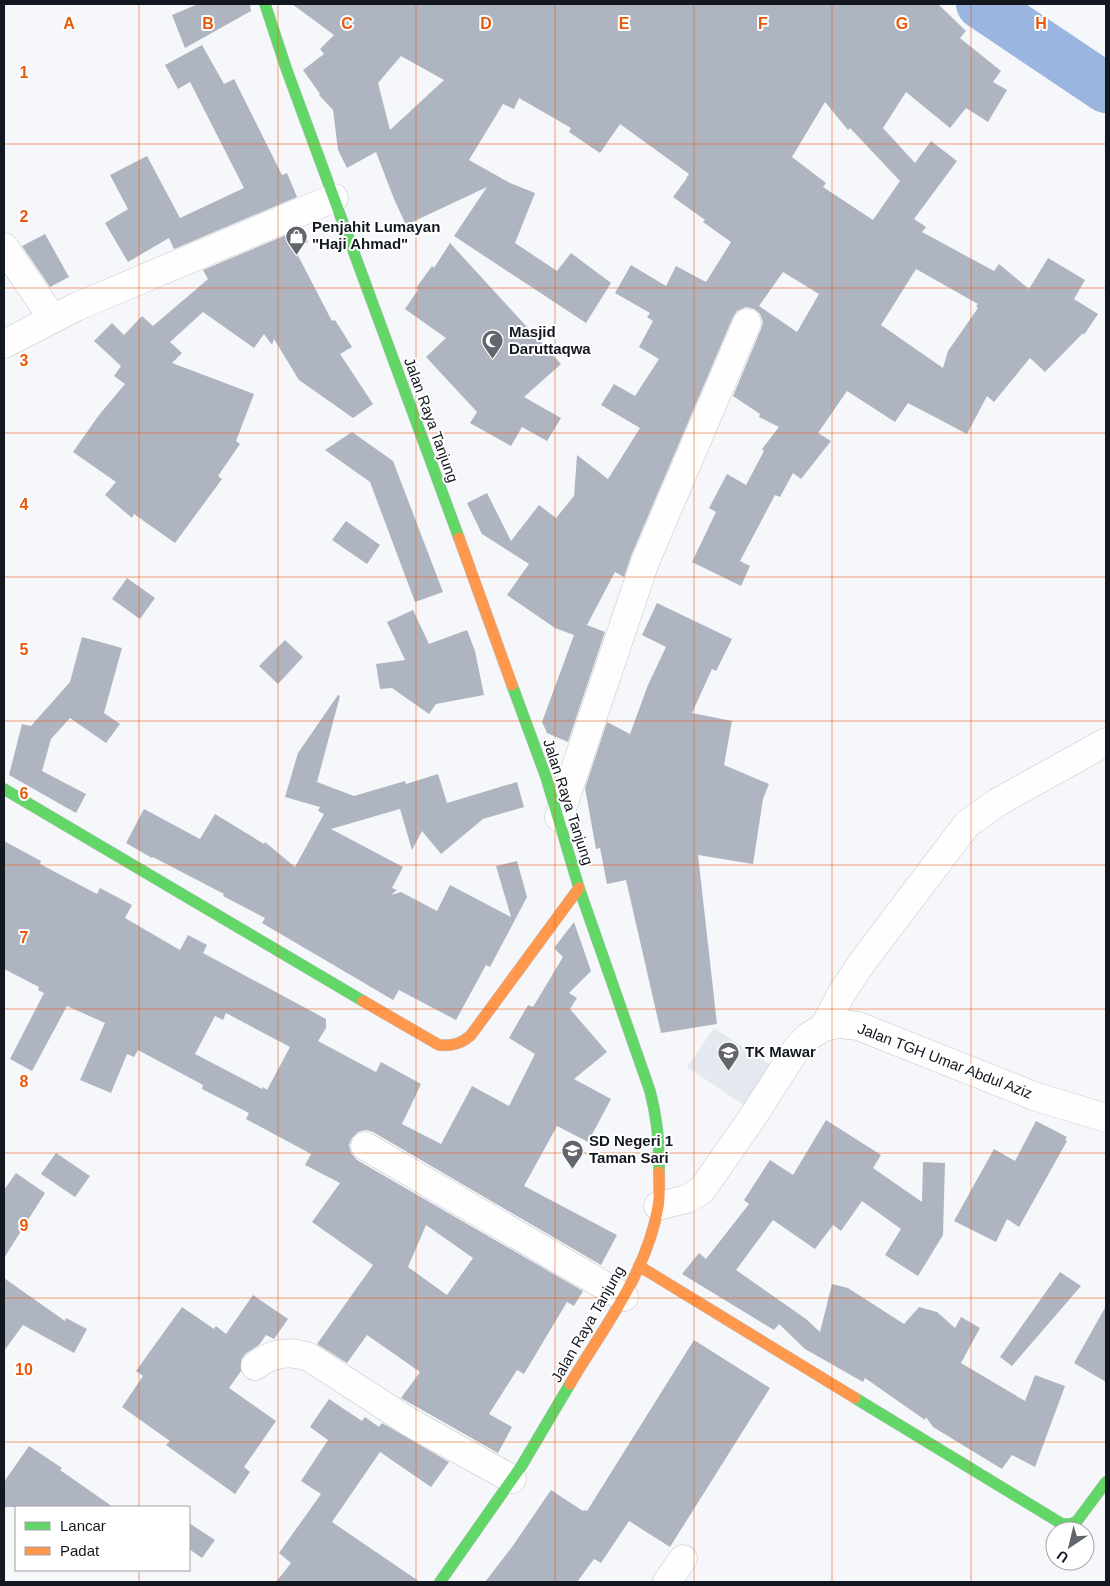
<svg xmlns="http://www.w3.org/2000/svg" width="1110" height="1586" font-family="Arial,sans-serif">
	<style>
		.built { fill: #e4e9f0 }
		.lines { fill: none; stroke-linecap: round; stroke-linejoin: round }
		.river { stroke: #9bb5e1; stroke-width: 50 }
		.building { fill: #aeb5c1; fill-rule: evenodd }
		.street-casing { stroke: #c2c6cb; stroke-width: 29 }
		.fast-casing { stroke: #c2c6cb; stroke-width: 12 }
		.slow-casing { stroke: #c2c6cb; stroke-width: 12 }
		.street { stroke: #fefefe; stroke-width: 28 }
		.fast { stroke: #63d668; stroke-width: 11 }
		.slow { stroke: #ff974d; stroke-width: 11 }
		.grid { fill: none; stroke: #e8590c; stroke-width: 1; stroke-opacity: 0.55 }
		.labels { text-anchor: middle; stroke-width: 4; stroke-linejoin: round; paint-order: stroke }
		.poi-label { font-size: 15px; font-weight: bold; fill: #13171f; stroke: #fff; text-anchor: start }
		.street-label { font-size: 15px; fill: #13171f; stroke: #fff }
		.grid-label { font-size: 16px; text-anchor: middle; font-weight: bold; fill: #e8590c; stroke: #fff; stroke-width: 4; stroke-linejoin: round; paint-order: stroke }
	</style>
	<rect width="100%" height="100%" fill="#f5f7fa"/>
	<!-- built -->
	<path class="built" d="M714 1028 781 1072 754 1112 687 1067Z"/>
	<g class="lines">
		<!-- river -->
		<path class="river" d="M981 4 1106 88"/>
	</g>
	<!-- building -->
	<g class="building">
		<path d="M198 4H250L251 11 185 48 172 15Z"/>
		<path d="M292 4H938L966 31 960 38 1001 71 993 82 1007 90 988 122 966 108 950 128 906 92 883 128 915 163 931 141 957 161 914 219 926 227 922 232 994 271 999 264 1029 289 1048 258 1085 280 1074 299 1098 314 1084 335 1083 333 1045 372 1030 358 994 402 987 396 967 434 908 403 895 422 847 391 818 433 831 441 801 479 793 473 780 497 775 495 740 561 750 566 741 586 692 562 716 512 709 508 727 474 746 485 764 451 762 449 779 427 759 417 760 414 733 396 761 329 763 322 760 314 754 309 746 307 737 311 733 317 631 556 624 577 615 572 587 625 605 632 568 742 547 733 542 722 574 635 555 628 507 595 529 564 482 534 467 503 487 493 511 541 539 505 556 518 574 496 577 455 608 479 640 428 601 405 614 384 635 396 659 359 639 347 653 321 647 317 650 313 615 293 631 265 666 286 676 266 706 282 731 242 703 222 705 220 673 197 687 178H686L689 174 620 124 600 153 569 132 571 128 519 98 514 109 503 104 469 160 510 183 535 193 515 243 557 271 571 253 611 283 586 323 454 236 487 187 406 225 394 199 376 152 347 168 338 150 333 110 319 95 320 94 303 70 324 54 320 49 334 35ZM401 56 444 80 390 130 378 83ZM825 102 848 130 850 128 900 181 873 220 823 187 826 183 792 157ZM916 269 978 304 976 306 978 308 948 351 943 368 881 325ZM783 272 819 294 797 332 759 306Z"/>
		<path d="M202 45 224 84 234 79 282 175 287 173 297 197 174 249 169 238 128 262 105 223 128 209 110 175 147 156 180 218 244 188 190 82 178 89 165 65Z"/>
		<path d="M303 228 308 242 294 248 332 321 335 320 352 347 340 354 373 404 353 418 299 380 274 339 272 345 264 334 254 348 203 312 170 342 182 353 172 363 254 394 236 441 240 444 218 476 222 479 175 543 134 514 132 518 105 495 116 482 73 452 99 415 125 384 114 376 121 366 94 341 112 323 124 335 142 316 153 326 208 279 203 270Z"/>
		<path d="M45 234 69 277 50 287 22 246Z"/>
		<path d="M450 243 561 364 524 397 561 418 547 441 522 427 511 446 470 423 477 412 426 357 446 338 405 309 418 290 416 288 432 266 434 268Z"/>
		<path d="M352 432 393 461 443 592 415 602 370 482 325 450Z"/>
		<path d="M346 521 380 545 367 564 332 540Z"/>
		<path d="M127 578 155 598 140 619 112 599Z"/>
		<path d="M657 603 732 639 716 671 712 669 692 713 732 721 724 765 769 784 763 799 753 864 698 855 717 1024 661 1033 626 880 607 884 600 848 596 849 585 788 607 722 630 734 648 685 666 647 642 635Z"/>
		<path d="M413 610 429 644 467 630 475 651 484 695 436 704 429 714 392 688 380 689 376 664 405 660 387 622Z"/>
		<path d="M82 637 122 648 104 713 120 724 106 743 70 718 51 739 42 771 86 794 76 813 9 775 22 724 31 726 70 682Z"/>
		<path d="M285 640 303 657 278 684 259 666Z"/>
		<path d="M338 695 340 696 317 782 354 796 405 781 406 784 438 774 447 803 517 782 524 807 483 819 441 854 422 831 412 850 400 809 331 829 403 867 392 888 397 890 391 895 401 892 437 911 450 885 511 917 496 866 517 861 527 897 490 967 486 965 456 1020 399 990 393 1000 262 923 265 918 223 896 224 894 153 857 152 858 126 843 144 809 200 839 215 814 264 844 265 842 295 867 324 814 318 811 320 807 285 797 298 753Z"/>
		<path d="M4 841 41 861 40 864 97 894 100 888 132 905 125 918 180 950 188 935 207 945 203 953 326 1019V1028L318 1041 376 1072 381 1062 421 1084 402 1124 441 1144 472 1086 509 1106 535 1054 509 1038 528 1005 533 1007 563 957 554 948 574 922 591 971 569 993 577 998 570 1009 607 1052 574 1079 611 1099 588 1142 557 1126 524 1186 617 1235 601 1265 373 1132 366 1130 358 1132 352 1138 349 1145 351 1153 357 1160 583 1291 574 1306 567 1302 524 1374 517 1370 489 1414 512 1427 498 1453 401 1398 420 1372 367 1335 347 1363 317 1344 373 1265 312 1222 340 1183 305 1165 311 1154 246 1119 249 1113 202 1089 203 1085 138 1050 134 1057 127 1054 111 1093 80 1080 105 1023 67 1006 32 1071 10 1059 44 993 38 990 39 987 4 969ZM226 1013 290 1047 267 1090 263 1087 262 1089 195 1054 215 1016 223 1020ZM426 1225 473 1258 447 1295 408 1267Z"/>
		<path d="M826 1120 881 1155 873 1168 922 1202 923 1162 945 1163 943 1235 918 1276 885 1255 901 1229 862 1201 841 1231 833 1225 815 1249 773 1220 736 1270 806 1319 820 1332 832 1284 848 1288 904 1324 919 1307 937 1312 955 1328 961 1317 980 1328 961 1363 1025 1401 1035 1375 1065 1386 1035 1467 1012 1455 1002 1469 933 1427 926 1417 925 1420 865 1378 863 1382 805 1349 779 1324 774 1330 682 1274 699 1253 706 1259 749 1204 744 1200 770 1160 793 1175Z"/>
		<path d="M1036 1121 1067 1137 1065 1140 1067 1141 1019 1227 1007 1219 996 1242 954 1221 994 1149 1015 1161Z"/>
		<path d="M56 1153 90 1176 75 1197 41 1174Z"/>
		<path d="M16 1173 45 1193 4 1258V1190Z"/>
		<path d="M1060 1272 1081 1286 1012 1366 1000 1357Z"/>
		<path d="M4 1278 65 1321 66 1318 87 1329 74 1353 23 1325 4 1351Z"/>
		<path d="M253 1295 288 1319 274 1339 266 1335 259 1345 245 1354 241 1360V1371L229 1388 276 1421 244 1467 250 1472 235 1494 166 1445 170 1441 122 1407 143 1376 136 1371 182 1307 214 1329 216 1326 226 1334Z"/>
		<path d="M1106 1306V1382L1074 1363Z"/>
		<path d="M694 1340 770 1388 670 1547 629 1521 601 1563 594 1559 577 1582H485L512 1547 551 1490 583 1511 584 1510 587 1511Z"/>
		<path d="M329 1399 362 1421 365 1417 379 1427 382 1423 449 1462 431 1487 380 1452 332 1522 420 1582H276L291 1563 279 1553 321 1494 301 1481 328 1440 310 1427Z"/>
		<path d="M29 1446 62 1468 60 1470 113 1507H4V1482Z"/>
		<path d="M189 1523 215 1540 202 1558 189 1549Z"/>
	</g>
	<g class="lines">
		<defs>
			<g id="street">
				<path d="M4 247 53 319"/>
				<path d="M4 344 76 307 334 198"/>
				<path d="M559 817 645 562 747 323"/>
				<path d="M824 1027 843 991 861 964 967 824 998 802 1106 742"/>
				<path d="M365 1146 624 1297"/>
				<path d="M658 1206 687 1199 701 1191 752 1118 797 1048 809 1036 824 1027 833 1025 841 1024 858 1026 1034 1096 1106 1118"/>
				<path d="M255 1366C271 1353 289 1350 309 1357L411 1423 512 1479"/>
				<path d="M667 1582 683 1559"/>
			</g>
			<g id="fast">
				<path d="M265 4 286 68 459 538"/>
				<path d="M512 685 546 777 579 888 650 1091C657 1118 660 1144 659 1172"/>
				<path d="M4 789 363 1001"/>
				<path d="M855 1398 1062 1524H1071L1077 1521 1106 1482"/>
				<path d="M440 1582 522 1465 570 1384"/>
			</g>
			<g id="slow">
				<path d="M459 538 512 685"/>
				<path d="M363 1001 439 1045C452 1046 461 1044 471 1035L579 888"/>
				<path d="M639 1266 855 1398"/>
				<path d="M570 1384C603 1328 647 1273 658 1207 660 1196 659 1183 659 1172"/>
			</g>
		</defs>
		<!-- street casing -->
		<use href="#street" class="street-casing"/>
		<!-- fast casing -->
		<use href="#fast" class="fast-casing"/>
		<!-- slow casing -->
		<use href="#slow" class="slow-casing"/>
		<!-- street -->
		<use href="#street" class="street"/>
		<!-- fast -->
		<use href="#fast" class="fast"/>
		<!-- slow -->
		<use href="#slow" class="slow"/>
	</g>
	<!-- grid -->
	<path class="grid" d="M139 4V1507M278 4V1582M416 4V1582M555 4V1582M694 4V1582M832 4V1582M971 4V1582M4 144H1106M4 288H1106M4 433H1106M4 577H1106M4 721H1106M4 865H1106M4 1009H1106M4 1153H1106M4 1298H1106M4 1442H1106M139 1570V1582"/>
	<!-- icons -->
	<defs>
		<symbol id="shop-pin" viewBox="-11 -11 22 30"><path d="M0 17L-7.5 6A9.5 9.5 0 1 1 7.5 6Z" fill="#62656c" stroke="#fff"/><path d="M-5-2.5h2.3a2.7 3.5 0 0 1 5.4 0H5L5.5 6h-11ZM-1.5-2.5h3a1.5 2.3 0 0 0-3 0Z" fill="#fff"/></symbol>
		<symbol id="mosque-pin" viewBox="-11 -11 22 30"><path d="M0 17L-7.5 6A9.5 9.5 0 1 1 7.5 6Z" fill="#62656c" stroke="#fff"/><path d="M3.5-4.9A6 6 0 1 0 3.5 4.9A5 5 0 1 1 3.5-4.9Z" fill="#fff"/></symbol>
		<symbol id="school-pin" viewBox="-11 -11 22 30"><path d="M0 17L-7.5 6A9.5 9.5 0 1 1 7.5 6Z" fill="#62656c" stroke="#fff"/><path d="M0-5L7-2L0 1L-7-2ZM-4 1L0 2.5L4 1V4Q0 6-4 4Z" fill="#fff"/></symbol>
	</defs>
	<g fill-rule="evenodd">
		<use href="#shop-pin" x="284" y="224" width="25" height="34"/>
		<use href="#mosque-pin" x="480" y="328" width="25" height="34"/>
		<use href="#school-pin" x="716" y="1040" width="25" height="34"/>
		<use href="#school-pin" x="560" y="1138" width="25" height="34"/>
	</g>
	<g class="labels">
		<!-- poi labels -->
		<g class="poi-label">
			<text x="312" y="232">Penjahit Lumayan<tspan x="312" dy="17">"Haji Ahmad"</tspan></text>
			<text x="509" y="337">Masjid<tspan x="509" dy="17">Daruttaqwa</tspan></text>
			<text x="745" y="1057">TK Mawar</text>
			<text x="589" y="1146">SD Negeri 1<tspan x="589" dy="17">Taman Sari</tspan></text>
		</g>
		<!-- street labels -->
		<g class="street-label">
			<text transform="translate(431 420) rotate(70)" y="5">Jalan Raya Tanjung</text>
			<text transform="translate(568 802) rotate(72)" y="5">Jalan Raya Tanjung</text>
			<text transform="translate(945 1061) rotate(21)" y="5">Jalan TGH Umar Abdul Aziz</text>
			<text transform="translate(588 1324) rotate(-60)" y="5">Jalan Raya Tanjung</text>
		</g>
	</g>
	<g class="grid-label">
		<text x="69" y="29">A</text>
		<text x="208" y="29">B</text>
		<text x="347" y="29">C</text>
		<text x="486" y="29">D</text>
		<text x="624" y="29">E</text>
		<text x="763" y="29">F</text>
		<text x="902" y="29">G</text>
		<text x="1041" y="29">H</text>
		<text x="24" y="78">1</text>
		<text x="24" y="222">2</text>
		<text x="24" y="366">3</text>
		<text x="24" y="510">4</text>
		<text x="24" y="655">5</text>
		<text x="24" y="799">6</text>
		<text x="24" y="943">7</text>
		<text x="24" y="1087">8</text>
		<text x="24" y="1231">9</text>
		<text x="24" y="1375">10</text>
	</g>
	<!-- border -->
	<rect width="1110" height="1586" fill="none" stroke="#13171f" stroke-width="10"/>
	<!-- legend -->
	<rect x="15" y="1506" width="175" height="65" fill="#ffffff" stroke="#a1a2a5"/>
	<rect x="25" y="1522" width="25" height="8" fill="#63d668" stroke="#a1a2a5"/>
	<text x="60" y="1531" font-size="15" fill="#13171f">Lancar</text>
	<rect x="25" y="1547" width="25" height="8" fill="#ff974d" stroke="#a1a2a5"/>
	<text x="60" y="1556" font-size="15" fill="#13171f">Padat</text>
	<!-- north arrow -->
	<g transform="translate(1070 1546) rotate(215)"><circle r="24" fill="#ffffff" stroke="#a1a2a5"/>
	<path d="M0-4L9 19L0 12L-9 19Z" fill="#62656c"/>
	<text y="-8" font-size="14" font-weight="bold" text-anchor="middle" fill="#13171f">U</text>
	</g>
</svg>
